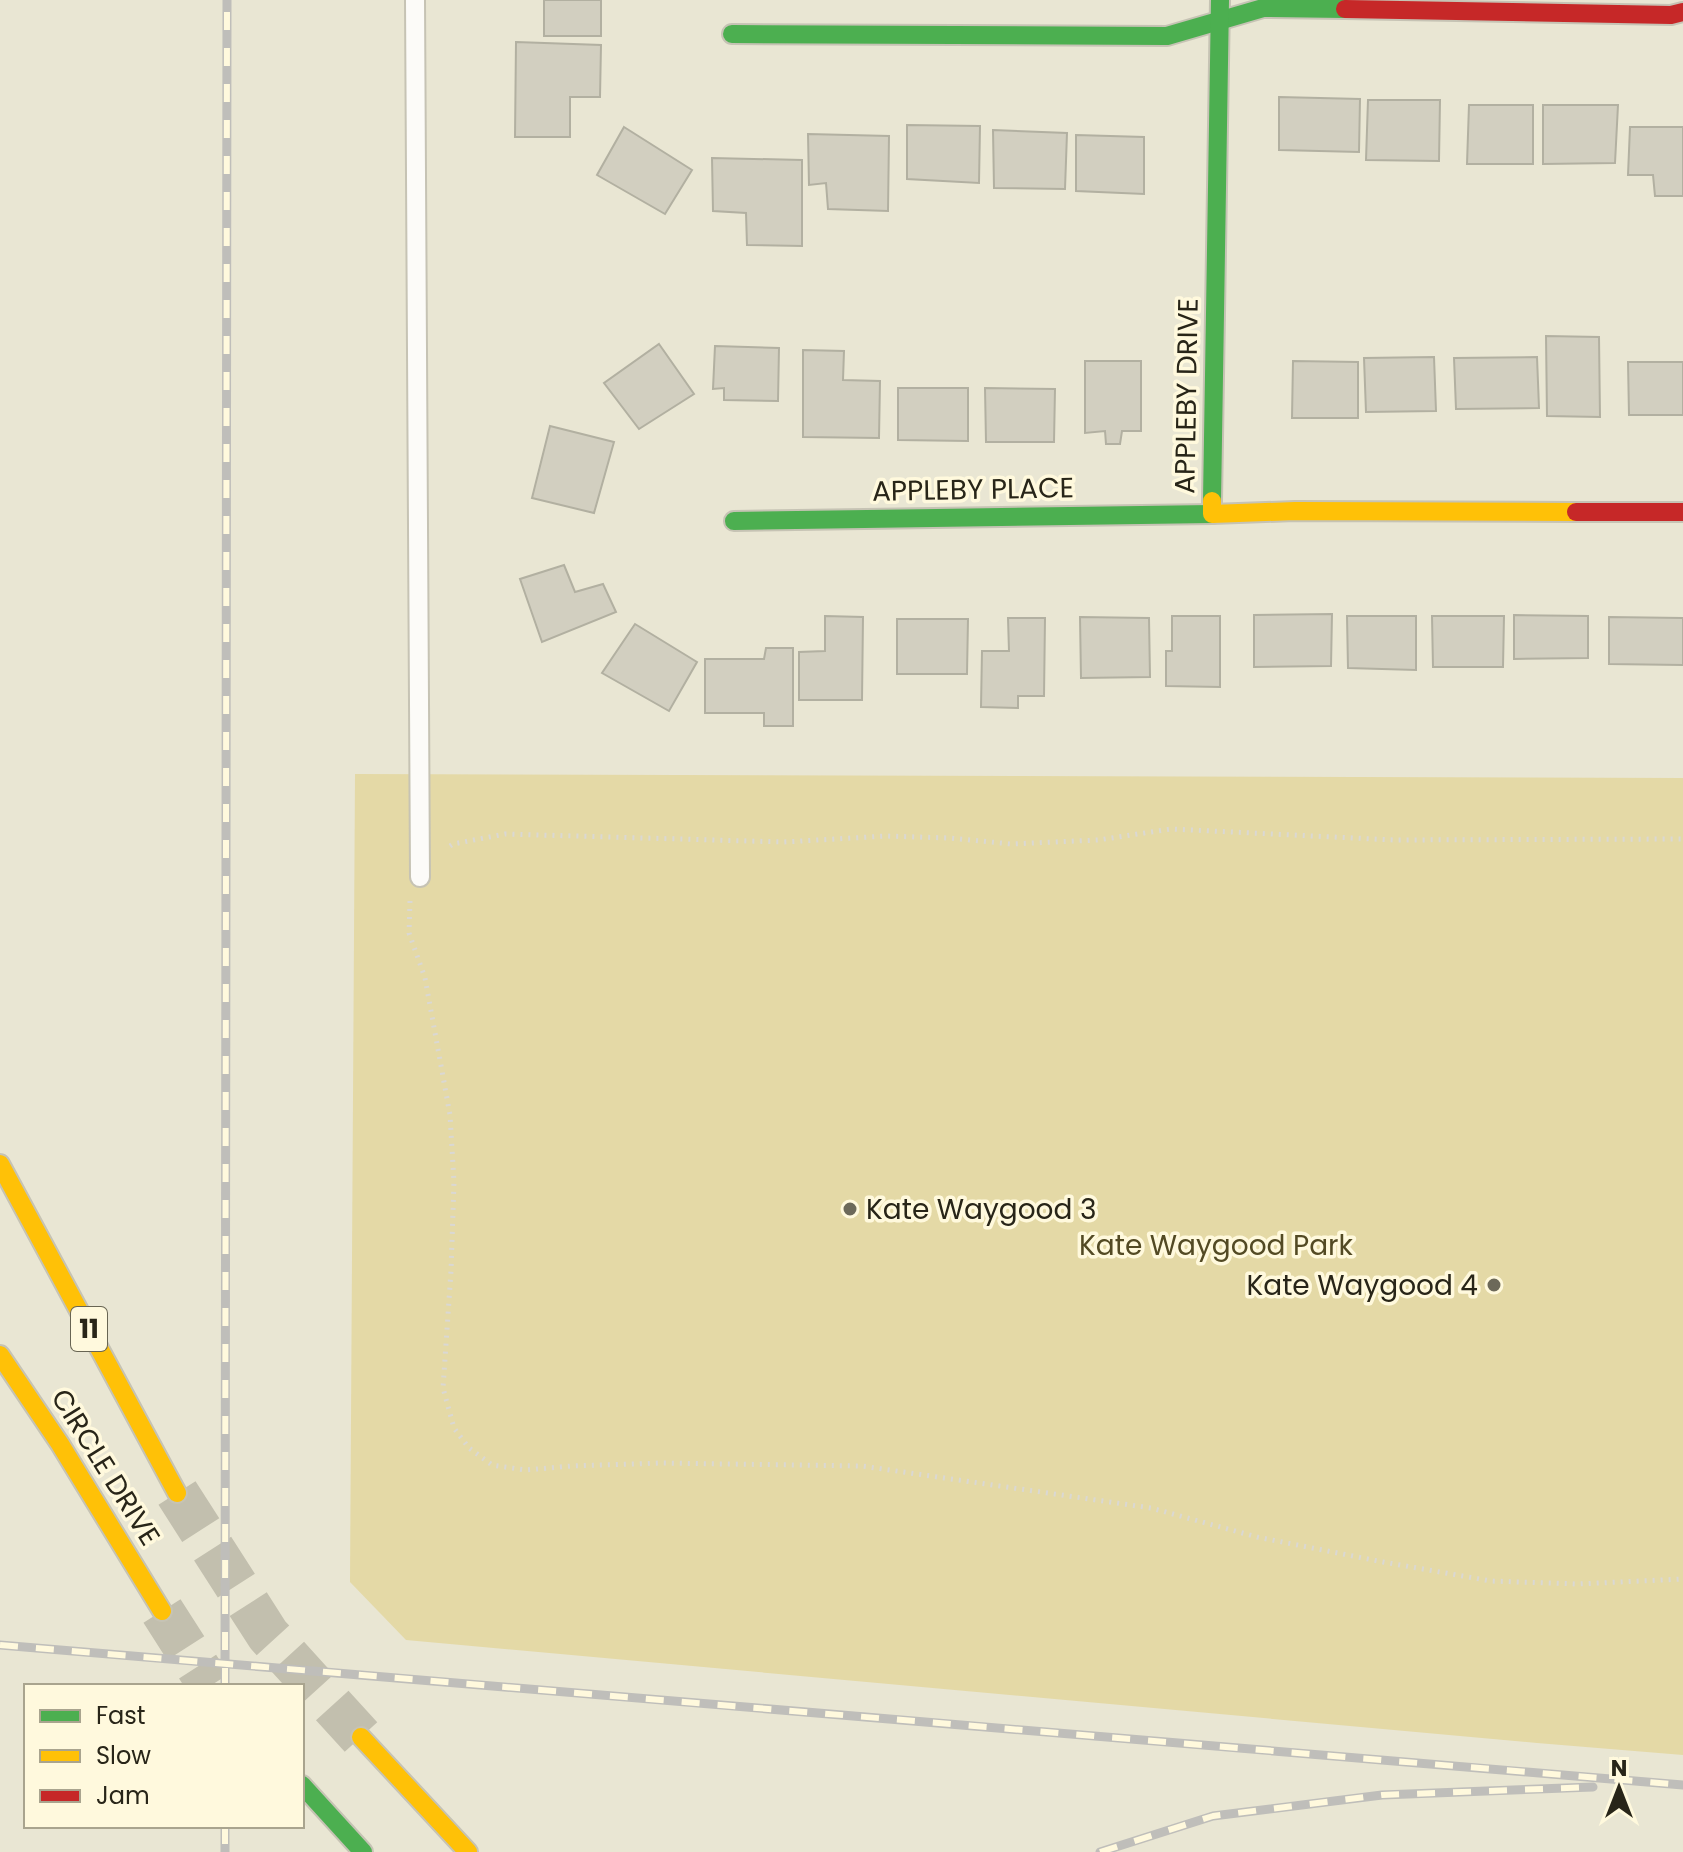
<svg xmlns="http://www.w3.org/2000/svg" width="1683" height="1852" font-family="Poppins,sans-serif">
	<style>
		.green { fill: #e4d9a6 }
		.building { fill: #d2cfc0; stroke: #b2b0a1; stroke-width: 2 }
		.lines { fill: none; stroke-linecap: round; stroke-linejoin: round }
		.highway-tunnel { stroke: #c2bfae; stroke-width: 44; stroke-dasharray: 44 22; stroke-linecap: butt }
		.lane-casing { stroke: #c6c3b4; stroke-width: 22 }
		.fast-casing { stroke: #c6c3b4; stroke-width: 22 }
		.slow-casing { stroke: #c6c3b4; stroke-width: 22 }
		.jam-casing { stroke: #c6c3b4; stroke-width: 22 }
		.path { stroke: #dad8d3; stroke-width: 5; stroke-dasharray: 2 6; stroke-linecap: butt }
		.lane { stroke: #fcfbf8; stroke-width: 18 }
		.fast { stroke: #4caf50; stroke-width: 18 }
		.slow { stroke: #ffc107; stroke-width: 18 }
		.jam { stroke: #c62828; stroke-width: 18 }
		.rail-casing { stroke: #bfbeba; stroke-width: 9 }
		.rail { stroke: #fff9dd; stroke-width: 6; stroke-dasharray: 18; stroke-linecap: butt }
		.poi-dot { fill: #6c6959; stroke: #fff9dd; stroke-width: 3 }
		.labels { text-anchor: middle; stroke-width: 7; stroke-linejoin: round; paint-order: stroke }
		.shield { fill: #fff9dd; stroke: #686553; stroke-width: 2 }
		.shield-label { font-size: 26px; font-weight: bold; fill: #282518 }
		.street-label { font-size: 28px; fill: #282518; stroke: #fff9dd }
		.poi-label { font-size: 28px; fill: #282518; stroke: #fff9dd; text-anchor: start }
		.park-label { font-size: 28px; fill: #534a24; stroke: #fff9dd }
	</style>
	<rect width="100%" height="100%" fill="#e9e6d3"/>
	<!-- green -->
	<path class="green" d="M355 774 1683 778V1755L1537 1743 406 1640 350 1582Z"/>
	<!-- building -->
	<g class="building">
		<rect x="544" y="0" width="57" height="36"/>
		<path d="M516 42 601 45 600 97H570V137H515Z"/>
		<path d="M1279 97 1360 99 1359 152 1279 150Z"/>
		<path d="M1368 100H1440L1439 161 1366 160Z"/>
		<path d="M1469 105H1533V164H1467Z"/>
		<path d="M1543 105H1618L1615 163 1543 164Z"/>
		<path d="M907 125 980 126 979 183 907 179Z"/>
		<path d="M624 127 692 170 665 214 597 175Z"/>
		<path d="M1630 127H1683V196H1655L1653 175H1628Z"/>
		<path d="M993 130 1067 133 1065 189 994 188Z"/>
		<path d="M808 134 889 136 888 211 828 209 826 183 809 185Z"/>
		<path d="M1076 135 1144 137V194L1076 191Z"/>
		<path d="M712 158 802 160V246L747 245 746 213 713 211Z"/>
		<path d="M1546 336 1599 337 1600 417 1547 416Z"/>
		<path d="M659 344 694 394 639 429 604 383Z"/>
		<path d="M715 346 779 348 778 401 724 400V388L713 389Z"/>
		<path d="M803 350 844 351 843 380 880 381 879 438 803 437Z"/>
		<path d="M1434 357 1436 411 1366 412 1364 358Z"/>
		<path d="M1537 357 1539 408 1456 409 1454 358Z"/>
		<path d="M1085 361H1141V431H1122L1120 444H1106L1105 431 1085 433Z"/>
		<path d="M1293 361 1358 362V418H1292Z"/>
		<path d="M1628 362H1683V415H1629Z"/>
		<path d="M898 388H968V441L898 440Z"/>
		<path d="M985 388 1055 389 1054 442H986Z"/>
		<path d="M550 426 614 442 594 513 532 498Z"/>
		<path d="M564 565 575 592 603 584 616 612 542 642 520 579Z"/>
		<path d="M1332 614 1331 666 1254 667V615Z"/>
		<path d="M1514 615 1588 616V658L1514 659Z"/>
		<path d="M825 616 863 617 862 700H799V652L825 651Z"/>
		<path d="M1172 616H1220V687L1166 686V651H1172Z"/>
		<path d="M1347 616H1416V670L1348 668Z"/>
		<path d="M1432 616H1504L1503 667H1433Z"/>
		<path d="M1080 617 1149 618 1150 677 1081 678Z"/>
		<path d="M1609 617 1683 618V665L1609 664Z"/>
		<path d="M1008 618H1045L1044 696H1018V708L981 707 982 651H1009Z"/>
		<path d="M897 619H968L967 674H897Z"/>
		<path d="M635 624 697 662 669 711 602 673Z"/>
		<path d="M766 648H793V726H764V713H705V659H764Z"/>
	</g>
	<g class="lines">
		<!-- highway-tunnel -->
		<g class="highway-tunnel">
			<path d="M177 1493 268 1635 361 1737"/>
			<path d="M162 1611 210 1686"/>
		</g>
		<defs>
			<path id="lane" d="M415 0 420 877"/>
			<g id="fast">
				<path d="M732 34 1167 36 1263 8 1345 9"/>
				<path d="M1212 501 1220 0"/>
				<path d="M734 521 1212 514"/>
				<path d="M302 1785 363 1852"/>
			</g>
			<g id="slow">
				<path d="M1212 501V514L1295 511 1576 512"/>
				<path d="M0 1164 177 1493"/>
				<path d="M0 1355 60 1444 162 1611"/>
				<path d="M361 1737 468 1852"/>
			</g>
			<g id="jam">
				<path d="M1345 9 1671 15 1683 12"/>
				<path d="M1576 512H1683"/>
			</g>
		</defs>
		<!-- lane casing -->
		<use href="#lane" class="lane-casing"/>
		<!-- fast casing -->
		<use href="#fast" class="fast-casing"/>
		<!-- slow casing -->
		<use href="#slow" class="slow-casing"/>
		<!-- jam casing -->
		<use href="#jam" class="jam-casing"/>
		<!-- path -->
		<g class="path">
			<path d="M450 846 453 844 505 834 784 842 886 836 950 838 1011 844 1098 840 1171 829 1394 840 1683 839"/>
			<path d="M410 901 409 933 425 978 450 1115 454 1182 451 1271 443 1388 454 1428 469 1448 492 1465 525 1470 572 1466 661 1463 862 1466 1151 1508 1257 1537 1383 1562 1491 1581 1578 1584 1683 1579"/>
		</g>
		<!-- lane -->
		<use href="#lane" class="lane"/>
		<!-- fast -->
		<use href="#fast" class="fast"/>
		<!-- slow -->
		<use href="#slow" class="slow"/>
		<!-- jam -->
		<use href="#jam" class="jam"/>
		<defs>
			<g id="rail">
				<path d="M0 1645 1683 1785"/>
				<path d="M225 1686 227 0"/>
				<path d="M225 1826V1852"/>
				<path d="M1100 1852 1213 1816 1382 1795 1593 1787"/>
			</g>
		</defs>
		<!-- rail casing -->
		<use href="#rail" class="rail-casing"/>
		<!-- rail -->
		<use href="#rail" class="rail"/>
	</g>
	<!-- markers -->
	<g class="poi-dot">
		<circle cx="850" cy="1209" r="8"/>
		<circle cx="1494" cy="1285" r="8"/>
	</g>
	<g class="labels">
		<!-- shield labels -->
		<rect class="shield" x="71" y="1307" width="36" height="44" rx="6"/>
		<g class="shield-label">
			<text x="89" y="1338">11</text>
		</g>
		<!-- street labels -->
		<g class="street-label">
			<text transform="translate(1186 396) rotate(-89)" y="10">APPLEBY DRIVE</text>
			<text transform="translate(973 489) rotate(-1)" y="10">APPLEBY PLACE</text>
			<text transform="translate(106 1467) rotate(58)" y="10">CIRCLE DRIVE</text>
		</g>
		<!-- poi labels -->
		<g class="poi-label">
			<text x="866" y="1219">Kate Waygood 3</text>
			<text x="1478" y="1295" text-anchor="end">Kate Waygood 4</text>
		</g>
		<!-- park labels -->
		<g class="park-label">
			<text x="1216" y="1255">Kate Waygood Park</text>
		</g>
	</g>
	<!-- legend -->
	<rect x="24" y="1684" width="280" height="144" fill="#fff9dd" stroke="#a9a48e" stroke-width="2"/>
	<rect x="40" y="1710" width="40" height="12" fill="#4caf50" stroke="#a9a48e" stroke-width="2"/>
	<text x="96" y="1724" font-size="24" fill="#282518">Fast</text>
	<rect x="40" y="1750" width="40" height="12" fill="#ffc107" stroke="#a9a48e" stroke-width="2"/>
	<text x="96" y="1764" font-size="24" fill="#282518">Slow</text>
	<rect x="40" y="1790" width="40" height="12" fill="#c62828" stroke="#a9a48e" stroke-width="2"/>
	<text x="96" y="1804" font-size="24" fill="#282518">Jam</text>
	<!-- north arrow -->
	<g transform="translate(1619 1788)" stroke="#fff9dd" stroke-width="6" paint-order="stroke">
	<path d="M0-6L14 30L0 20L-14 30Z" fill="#282518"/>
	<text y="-12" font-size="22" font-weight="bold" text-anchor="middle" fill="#282518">N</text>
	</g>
</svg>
